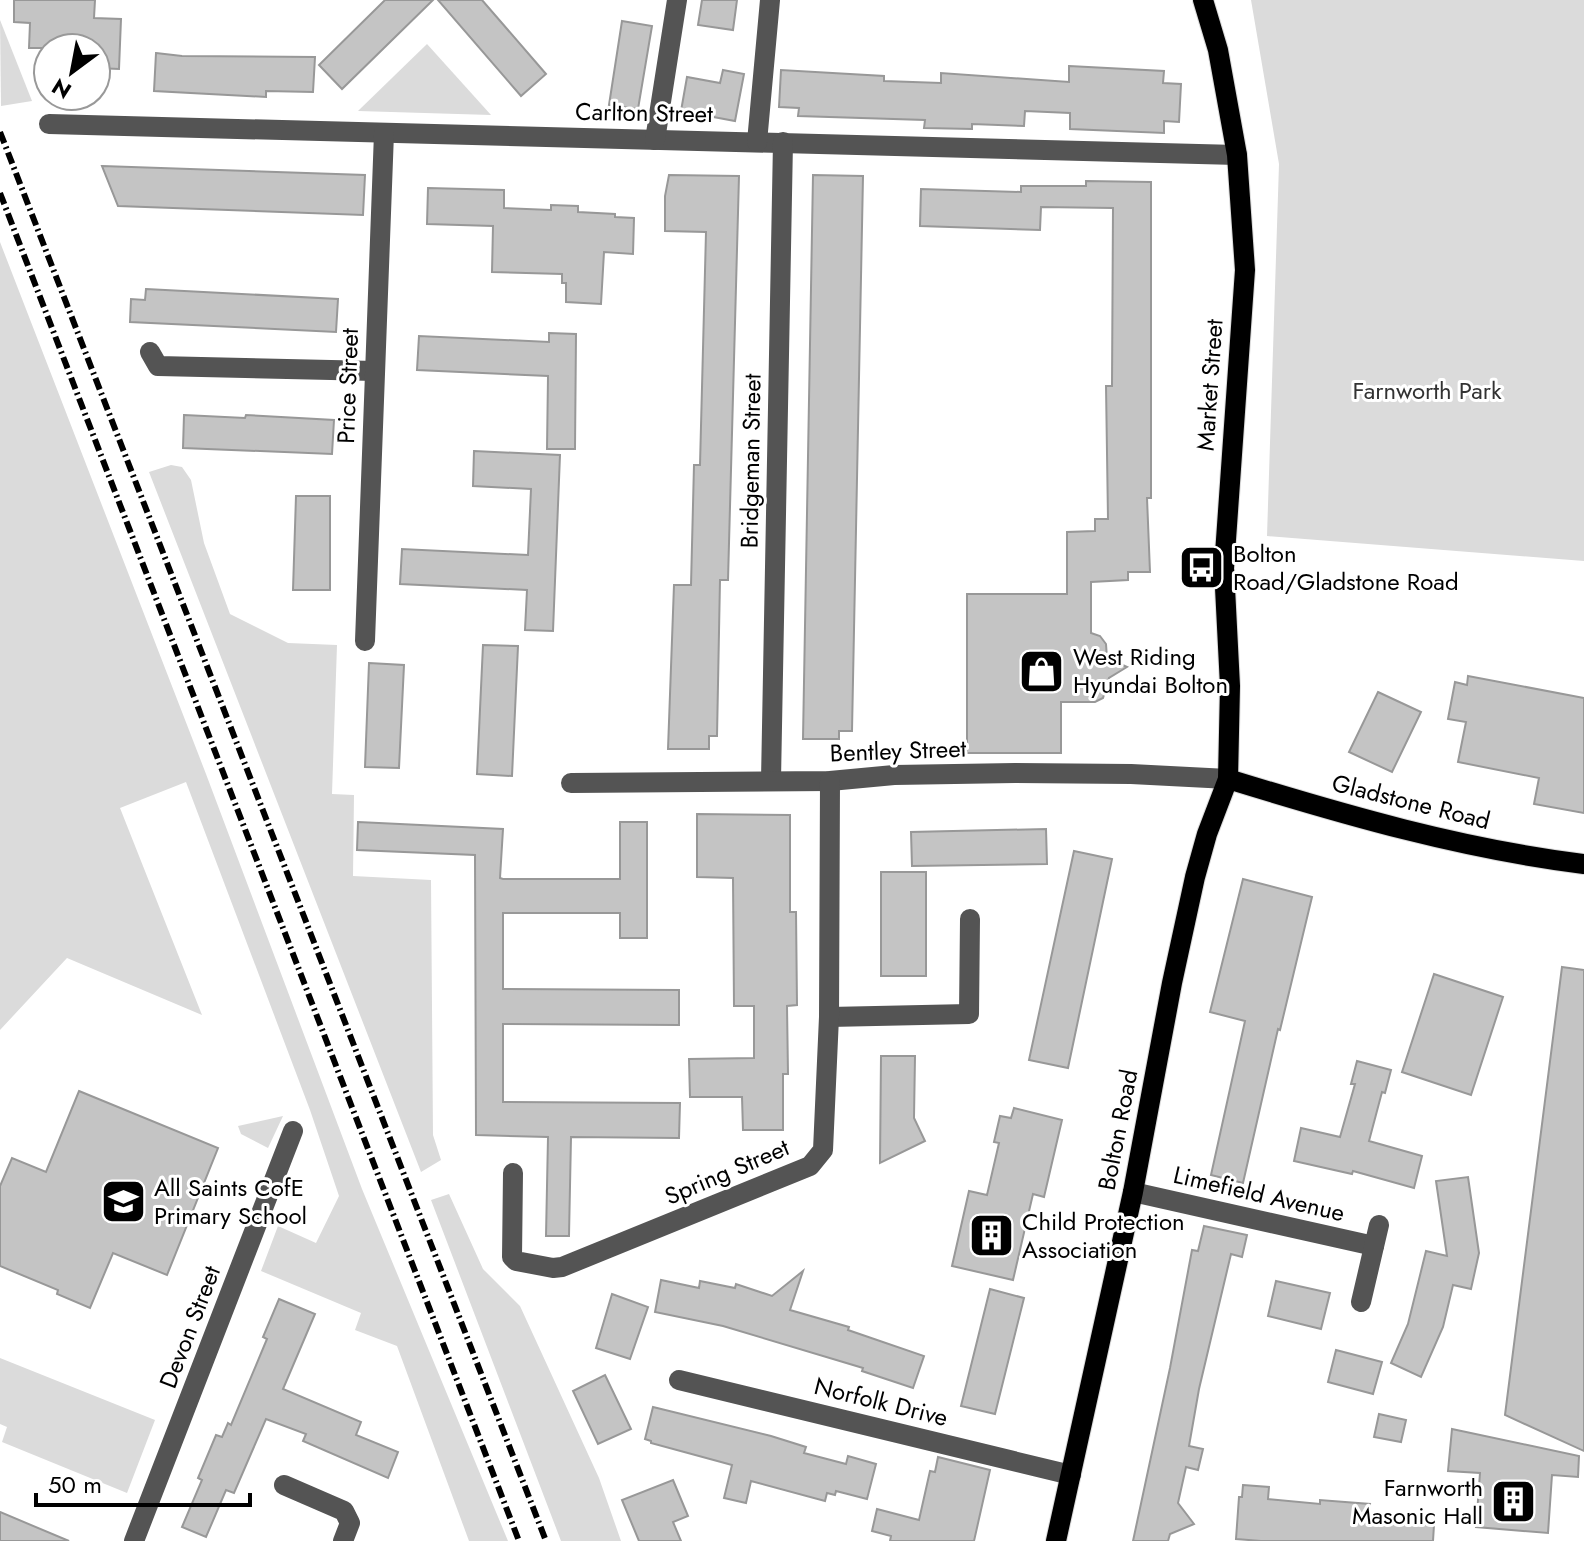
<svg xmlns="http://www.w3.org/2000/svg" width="1584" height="1541" font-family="Jost,sans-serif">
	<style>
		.green { fill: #dbdbdb }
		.building { fill: #c4c4c4; stroke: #989898; stroke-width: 2 }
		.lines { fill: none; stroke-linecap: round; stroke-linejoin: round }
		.major-casing { stroke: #dbdbdb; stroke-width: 22 }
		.minor { stroke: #545454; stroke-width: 20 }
		.major { stroke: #000; stroke-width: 20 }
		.rail { stroke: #000; stroke-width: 6; stroke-dasharray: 12 4 2 4; stroke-linecap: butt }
		.labels { text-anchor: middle; stroke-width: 6; stroke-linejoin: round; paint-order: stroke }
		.street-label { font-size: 24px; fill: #000; stroke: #fff }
		.park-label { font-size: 24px; fill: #323232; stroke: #fff }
		.poi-label { font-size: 24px; fill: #000; stroke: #fff; text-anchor: start }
	</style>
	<rect width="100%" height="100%" fill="#fff"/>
	<!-- green -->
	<g class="green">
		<path d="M1251 0H1584V561L1267 536 1279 164Z"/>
		<path d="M0 20 32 101 1 106Z"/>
		<path d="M427 44 491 115 358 111Z"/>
		<path d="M0 242 206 774 362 1189 508 1541H469L397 1346 355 1330 361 1313 261 1271 278 1226 316 1243 339 1196 310 1110 186 782 120 808 202 1015 67 958 0 1030Z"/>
		<path d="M171 465 182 467 191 480 204 543 230 614 288 643 337 645 332 794 354 795 353 876 431 880 433 1135 441 1160 421 1172 149 472Z"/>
		<path d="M283 1116 268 1148 241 1134 238 1126Z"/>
		<path d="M449 1194 483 1269 520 1306 599 1478 621 1541H561L431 1200Z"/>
		<path d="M0 1358 155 1420 127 1493 2 1442 7 1427 0 1424Z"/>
	</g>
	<!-- building -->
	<g class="building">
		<path d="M14 0H95L94 18 121 19 119 69 96 68V48H29L30 23 14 22Z"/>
		<path d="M385 0H433L342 89 319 65Z"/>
		<path d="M438 0H482L546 74 521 96Z"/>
		<path d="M702 0H737L733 30 698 25Z"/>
		<path d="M622 21 652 26 638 109 609 105Z"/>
		<path d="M156 53 182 56 315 57 313 92 266 91V97L154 91Z"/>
		<path d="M1069 66 1164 71 1163 83 1181 84 1179 122 1164 121V133L1070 129V113L1025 111 1024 126 972 124V129L924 128 925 120 798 116 799 108 779 107 781 70 884 76V81L941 83V73L1069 82Z"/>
		<path d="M723 70 744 74 735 121 681 111 687 77 720 83Z"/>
		<path d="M102 166 365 175 363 215 118 206Z"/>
		<path d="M669 175 739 176 728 580H720L717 736H709V749H668L674 585H691L694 465H700L706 232 665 231V196Z"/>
		<path d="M813 175 863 176 852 731H839V739H803Z"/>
		<path d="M1086 181 1151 182V498H1147L1150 572H1128V580L1091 582V633L1100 636 1106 644 1107 658 1127 667 1109 678 1103 698 1095 702H1061V753H967V594H1067V532L1095 531V519H1108L1106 386H1112L1113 208 1041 207 1040 230 920 226 921 189 1021 192V186H1086Z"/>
		<path d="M428 188 504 190V208L551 210V205L578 206V212L615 214V217L634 218 633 254 604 252 601 304 566 302V283H562V274L492 272 493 226 427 224Z"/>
		<path d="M146 289 338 299 336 332 130 322 131 299 145 300Z"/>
		<path d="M549 333 576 334 575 449H547L548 376 417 370 419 336 549 342Z"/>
		<path d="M184 415 245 418 246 415 334 420 332 454 183 448Z"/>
		<path d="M474 451 560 455 553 631 525 630 527 590 400 584 402 549 528 555 531 489 473 486Z"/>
		<path d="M296 496H330V590H293Z"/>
		<path d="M483 645 518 646 512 776 477 774Z"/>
		<path d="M369 663 404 665 399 768 365 767Z"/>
		<path d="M1468 676 1584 698V813L1534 804 1539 778 1458 762 1466 722 1448 719 1455 682 1467 685Z"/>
		<path d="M1378 692 1421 712 1392 772 1349 752Z"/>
		<path d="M697 814 790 815V912H796L797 1005 787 1006 788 1074H783V1130H743L742 1097H690L689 1059 754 1058V1006H734L733 878 697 877Z"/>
		<path d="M358 822 503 829 500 878 503 879H620V822H647V938H620V913H503V989L679 990V1025L503 1024V1102L680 1103 679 1138 571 1137 569 1236H546L548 1137 476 1135 475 855 357 850Z"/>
		<path d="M1046 829 1047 864 912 866 911 832Z"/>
		<path d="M1074 851 1112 859 1068 1068 1029 1060Z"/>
		<rect x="881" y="872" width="45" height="104"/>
		<path d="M1243 879 1312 897 1280 1030 1278 1029 1243 1183 1211 1175 1245 1021 1210 1012Z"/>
		<path d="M1562 967 1584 970V1451L1505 1415Z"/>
		<path d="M1434 974 1503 997 1471 1095 1402 1072Z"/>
		<path d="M881 1056H915L914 1118 925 1141 880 1163Z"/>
		<path d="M1357 1061 1391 1070 1385 1093 1382 1092 1369 1141 1422 1156 1414 1188 1353 1171 1352 1174 1294 1161 1301 1128 1340 1137 1355 1084H1351Z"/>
		<path d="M79 1091 218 1148 167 1275 113 1253 90 1308 57 1294 58 1290 0 1266V1186L12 1158 46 1172Z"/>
		<path d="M1014 1108 1062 1120 1044 1197 1033 1194 1013 1280 952 1266 969 1191 987 1195 999 1143 994 1142 1000 1116 1011 1118Z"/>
		<path d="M1468 1177 1479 1253 1471 1289 1453 1285 1443 1327 1421 1377 1391 1363 1408 1324 1426 1251 1447 1256 1436 1181Z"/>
		<path d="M1204 1226 1247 1235 1242 1257 1231 1254 1199 1389 1189 1446 1203 1449 1198 1470 1186 1467 1178 1503 1194 1524 1170 1534 1168 1541H1133L1170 1368 1192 1250 1198 1251Z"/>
		<path d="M803 1271 790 1310 849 1327 848 1330 924 1356 913 1388 862 1371 863 1368 723 1326 655 1312 661 1280 699 1288 700 1281 735 1288 736 1284 772 1296Z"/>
		<path d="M1276 1281 1330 1293 1321 1329 1268 1316Z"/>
		<path d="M990 1289 1024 1298 995 1414 961 1406Z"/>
		<path d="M612 1294 648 1307 630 1359 596 1348Z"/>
		<path d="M279 1299 315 1314 283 1389 361 1422 356 1435 398 1452 388 1478 303 1441 306 1434 266 1419 234 1493 226 1490 206 1537 182 1527 202 1480 198 1478 216 1435 222 1437 228 1423 231 1425 267 1339 263 1337Z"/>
		<path d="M1336 1350 1382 1362 1373 1394 1328 1382Z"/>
		<path d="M605 1375 631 1429 598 1444 573 1391Z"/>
		<path d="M653 1407 771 1436 806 1447 804 1453 846 1464 848 1456 876 1464 867 1499 836 1491 835 1495 827 1493 825 1501 751 1481 746 1503 724 1498 732 1465 651 1443V1441L645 1439Z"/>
		<path d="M1379 1414 1406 1420 1401 1442 1374 1437Z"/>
		<path d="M1452 1429 1579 1456 1578 1477 1552 1475 1548 1533 1476 1527 1480 1473 1448 1471Z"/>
		<path d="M938 1457 990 1470 974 1541H890L891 1536 872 1531 877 1509 919 1520 930 1471 935 1472Z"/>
		<path d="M673 1480 688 1516 673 1522 681 1541H639L622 1500Z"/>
		<path d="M1243 1485 1269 1487 1268 1499 1320 1504V1500L1370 1504 1368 1518 1434 1525 1433 1541H1261L1236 1539 1239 1497H1242Z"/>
		<path d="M0 1512 69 1541H0Z"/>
	</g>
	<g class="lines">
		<defs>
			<g id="major">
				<path d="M1228 779C1345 815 1462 849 1584 864"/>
				<path d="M1056 1541 1133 1192 1172 983 1195 877 1207 834 1228 779 1230 686 1224 568 1245 270 1237 155 1218 50 1203 0"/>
			</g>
		</defs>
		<!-- major casing -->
		<use href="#major" class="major-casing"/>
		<!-- minor -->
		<g class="minor">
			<path d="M49 124 1237 155"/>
			<path d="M655 140 677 0"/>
			<path d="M757 142 770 0"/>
			<path d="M150 352 158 366 375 371"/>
			<path d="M365 641 384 133"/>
			<path d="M771 780 783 142"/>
			<path d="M571 783 830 781 894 775 1015 773 1131 774 1228 779"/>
			<path d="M829 1017 969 1014 970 919"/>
			<path d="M513 1173 512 1257 516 1261 553 1268 562 1267 810 1166 823 1150 829 1017 830 781"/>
			<path d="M1133 1192 1374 1246"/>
			<path d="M1361 1302 1379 1225"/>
			<path d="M679 1380 1071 1475"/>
			<path d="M284 1485 344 1511 350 1523 343 1541"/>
			<path d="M134 1541 293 1131"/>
		</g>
		<!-- major -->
		<use href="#major" class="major"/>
		<!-- rail -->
		<g class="rail">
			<path d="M0 132 546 1541"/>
			<path d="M0 193 519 1541"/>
		</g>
	</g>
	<!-- icons -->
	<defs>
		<symbol id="bus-square" viewBox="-11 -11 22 22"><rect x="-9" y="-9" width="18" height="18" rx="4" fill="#000" stroke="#fff"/><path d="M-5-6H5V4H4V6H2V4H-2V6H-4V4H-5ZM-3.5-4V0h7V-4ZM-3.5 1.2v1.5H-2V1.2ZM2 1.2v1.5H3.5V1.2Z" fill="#fff"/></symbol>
		<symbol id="shop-square" viewBox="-11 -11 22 22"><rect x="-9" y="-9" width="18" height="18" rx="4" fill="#000" stroke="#fff"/><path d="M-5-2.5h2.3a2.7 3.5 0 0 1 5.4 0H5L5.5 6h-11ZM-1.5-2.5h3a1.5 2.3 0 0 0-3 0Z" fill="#fff"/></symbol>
		<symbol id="school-square" viewBox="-11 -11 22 22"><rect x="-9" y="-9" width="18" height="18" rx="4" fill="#000" stroke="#fff"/><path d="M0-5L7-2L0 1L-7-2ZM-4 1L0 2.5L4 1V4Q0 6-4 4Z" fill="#fff"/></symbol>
		<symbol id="building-square" viewBox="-11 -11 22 22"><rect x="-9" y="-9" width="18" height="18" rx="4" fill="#000" stroke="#fff"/><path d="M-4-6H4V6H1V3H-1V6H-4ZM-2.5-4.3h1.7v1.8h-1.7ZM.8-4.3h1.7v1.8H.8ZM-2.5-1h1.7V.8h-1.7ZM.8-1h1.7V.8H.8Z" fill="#fff"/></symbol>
	</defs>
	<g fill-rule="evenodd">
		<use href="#bus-square" x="1176" y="542" width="51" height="51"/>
		<use href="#shop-square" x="1016" y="646" width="51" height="51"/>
		<use href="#school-square" x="98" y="1176" width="51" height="51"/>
		<use href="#building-square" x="966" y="1210" width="51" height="51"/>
		<use href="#building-square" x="1488" y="1476" width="51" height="51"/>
	</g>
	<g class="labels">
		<!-- street labels -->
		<g class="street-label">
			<text transform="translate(644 113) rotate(1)" y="8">Carlton Street</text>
			<text transform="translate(1210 385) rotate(-86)" y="8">Market Street</text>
			<text transform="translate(348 386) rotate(-88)" y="8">Price Street</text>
			<text transform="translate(751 461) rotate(-89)" y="8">Bridgeman Street</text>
			<text transform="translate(898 751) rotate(-2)" y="8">Bentley Street</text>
			<text transform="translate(1411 802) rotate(14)" y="8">Gladstone Road</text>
			<text transform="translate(1118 1130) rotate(-79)" y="8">Bolton Road</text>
			<text transform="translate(727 1172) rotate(-23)" y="8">Spring Street</text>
			<text transform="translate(1259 1194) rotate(13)" y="8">Limefield Avenue</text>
			<text transform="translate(190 1327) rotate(-69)" y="8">Devon Street</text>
			<text transform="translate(881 1402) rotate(14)" y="8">Norfolk Drive</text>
		</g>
		<!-- park labels -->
		<g class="park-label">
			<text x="1427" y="399">Farnworth Park</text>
		</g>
		<!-- poi labels -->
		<g class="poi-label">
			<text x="1233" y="562">Bolton<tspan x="1233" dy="28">Road/Gladstone Road</tspan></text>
			<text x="1073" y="665">West Riding<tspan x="1073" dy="28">Hyundai Bolton</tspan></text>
			<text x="154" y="1196">All Saints CofE<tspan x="154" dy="28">Primary School</tspan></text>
			<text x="1022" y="1230">Child Protection<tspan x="1022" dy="28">Association</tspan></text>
			<text x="1483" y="1496" text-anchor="end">Farnworth<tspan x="1483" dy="28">Masonic Hall</tspan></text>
		</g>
	</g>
	<!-- north arrow -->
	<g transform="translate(72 72) rotate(212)"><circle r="38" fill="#ffffff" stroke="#999999" stroke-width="2"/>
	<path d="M0-6L14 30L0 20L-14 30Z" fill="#000000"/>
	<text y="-12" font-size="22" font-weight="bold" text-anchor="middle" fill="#000000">N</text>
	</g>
	<!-- scale -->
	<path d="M36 1493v12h214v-12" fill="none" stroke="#000000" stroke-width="4"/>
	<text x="48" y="1493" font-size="24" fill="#000000" stroke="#ffffff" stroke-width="6" paint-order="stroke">50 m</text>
</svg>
